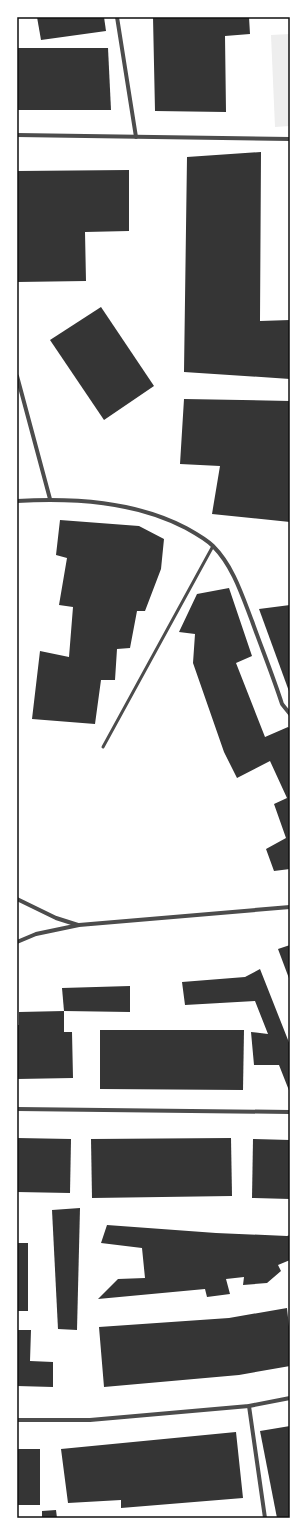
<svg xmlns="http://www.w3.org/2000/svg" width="307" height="1535" font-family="Ubuntu,sans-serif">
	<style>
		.green { fill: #eee }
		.building { fill: #353535 }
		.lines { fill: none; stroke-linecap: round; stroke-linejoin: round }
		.service { stroke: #4c4c4c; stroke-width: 3 }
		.minor { stroke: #4c4c4c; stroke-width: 4 }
		.neatline { fill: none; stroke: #111; stroke-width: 1.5 }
	</style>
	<rect width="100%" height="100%" fill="#fff"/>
	<!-- green -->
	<path class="green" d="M290 34V126L275 127 271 35Z"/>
	<!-- building -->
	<g class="building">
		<path d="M37 17H104L106 31 41 40Z"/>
		<path d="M153 17H249L250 34 225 36 226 112 155 111Z"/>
		<path d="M17 48H108L111 110H17Z"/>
		<path d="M261 152 260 321 290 320V379L184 372 187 157Z"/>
		<path d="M129 170V231L85 232 86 281 17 282V171Z"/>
		<path d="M101 307 154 386 104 420 50 340Z"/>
		<path d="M184 399 290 401V522L212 514 220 466 180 464Z"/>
		<path d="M60 520 139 526 164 539 161 569 145 611H137L130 648 117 649 115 680H101L95 724 32 719 40 651 69 657 73 607 59 605 67 558 56 555Z"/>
		<path d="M229 588 252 656 236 663 265 737 288 727 290 729V869L274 871 266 849 286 838 274 804 287 798 270 761 237 778 224 752 193 663 195 634 179 632 197 594Z"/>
		<path d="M290 605V694L259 609Z"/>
		<path d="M290 945V981L278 949Z"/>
		<path d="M260 969 290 1045V1093L279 1065H254L251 1032 268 1034 255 1001 185 1005 182 982 245 977Z"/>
		<path d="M130 986V1012L64 1011 62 988Z"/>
		<path d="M64 1011V1032H72L73 1078 17 1079V1025H19V1012Z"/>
		<path d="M100 1030H244L243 1090 100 1089Z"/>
		<path d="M17 1138 71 1139 70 1193 17 1192Z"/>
		<path d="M231 1138 232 1196 92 1198 91 1139Z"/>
		<path d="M253 1139 290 1140V1199L252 1198Z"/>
		<path d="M80 1208 77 1330 58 1329 52 1210Z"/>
		<path d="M107 1225 216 1233 287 1236 290 1235V1260L278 1265 281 1271 267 1283 243 1285 244 1277 226 1279 230 1294 207 1297 205 1289 98 1299 118 1279 145 1278 142 1248 101 1243Z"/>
		<rect x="17" y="1243" width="11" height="68"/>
		<path d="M287 1308 290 1336V1366L239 1375 104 1387 99 1327 229 1318Z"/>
		<path d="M17 1330H31L30 1361 53 1362V1387L17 1386Z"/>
		<path d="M290 1426V1518H277L260 1431Z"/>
		<path d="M236 1432 243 1498 121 1508V1500L68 1503 61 1449Z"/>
		<rect x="17" y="1449" width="23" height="56"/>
		<path d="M56 1510 57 1518H42V1511Z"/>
	</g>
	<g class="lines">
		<!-- service -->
		<path class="service" d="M103 747 213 546"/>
		<!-- minor -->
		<g class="minor">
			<path d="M117 17 136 137"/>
			<path d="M17 135 290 139"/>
			<path d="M17 376 50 499"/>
			<path d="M17 501C74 498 134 501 186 528 195 533 206 539 213 546 233 566 242 595 252 621 262 649 273 676 282 704L290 714"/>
			<path d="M17 899 56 918 78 925"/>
			<path d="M17 942 36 934 79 925 290 907"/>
			<path d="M17 1109 290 1112"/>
			<path d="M249 1406 265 1518"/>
			<path d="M17 1420H90L249 1406 290 1398"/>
		</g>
	</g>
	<!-- border -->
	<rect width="307" height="1535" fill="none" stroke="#ffffff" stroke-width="36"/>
	<rect x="18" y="18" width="271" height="1499" class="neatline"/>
</svg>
